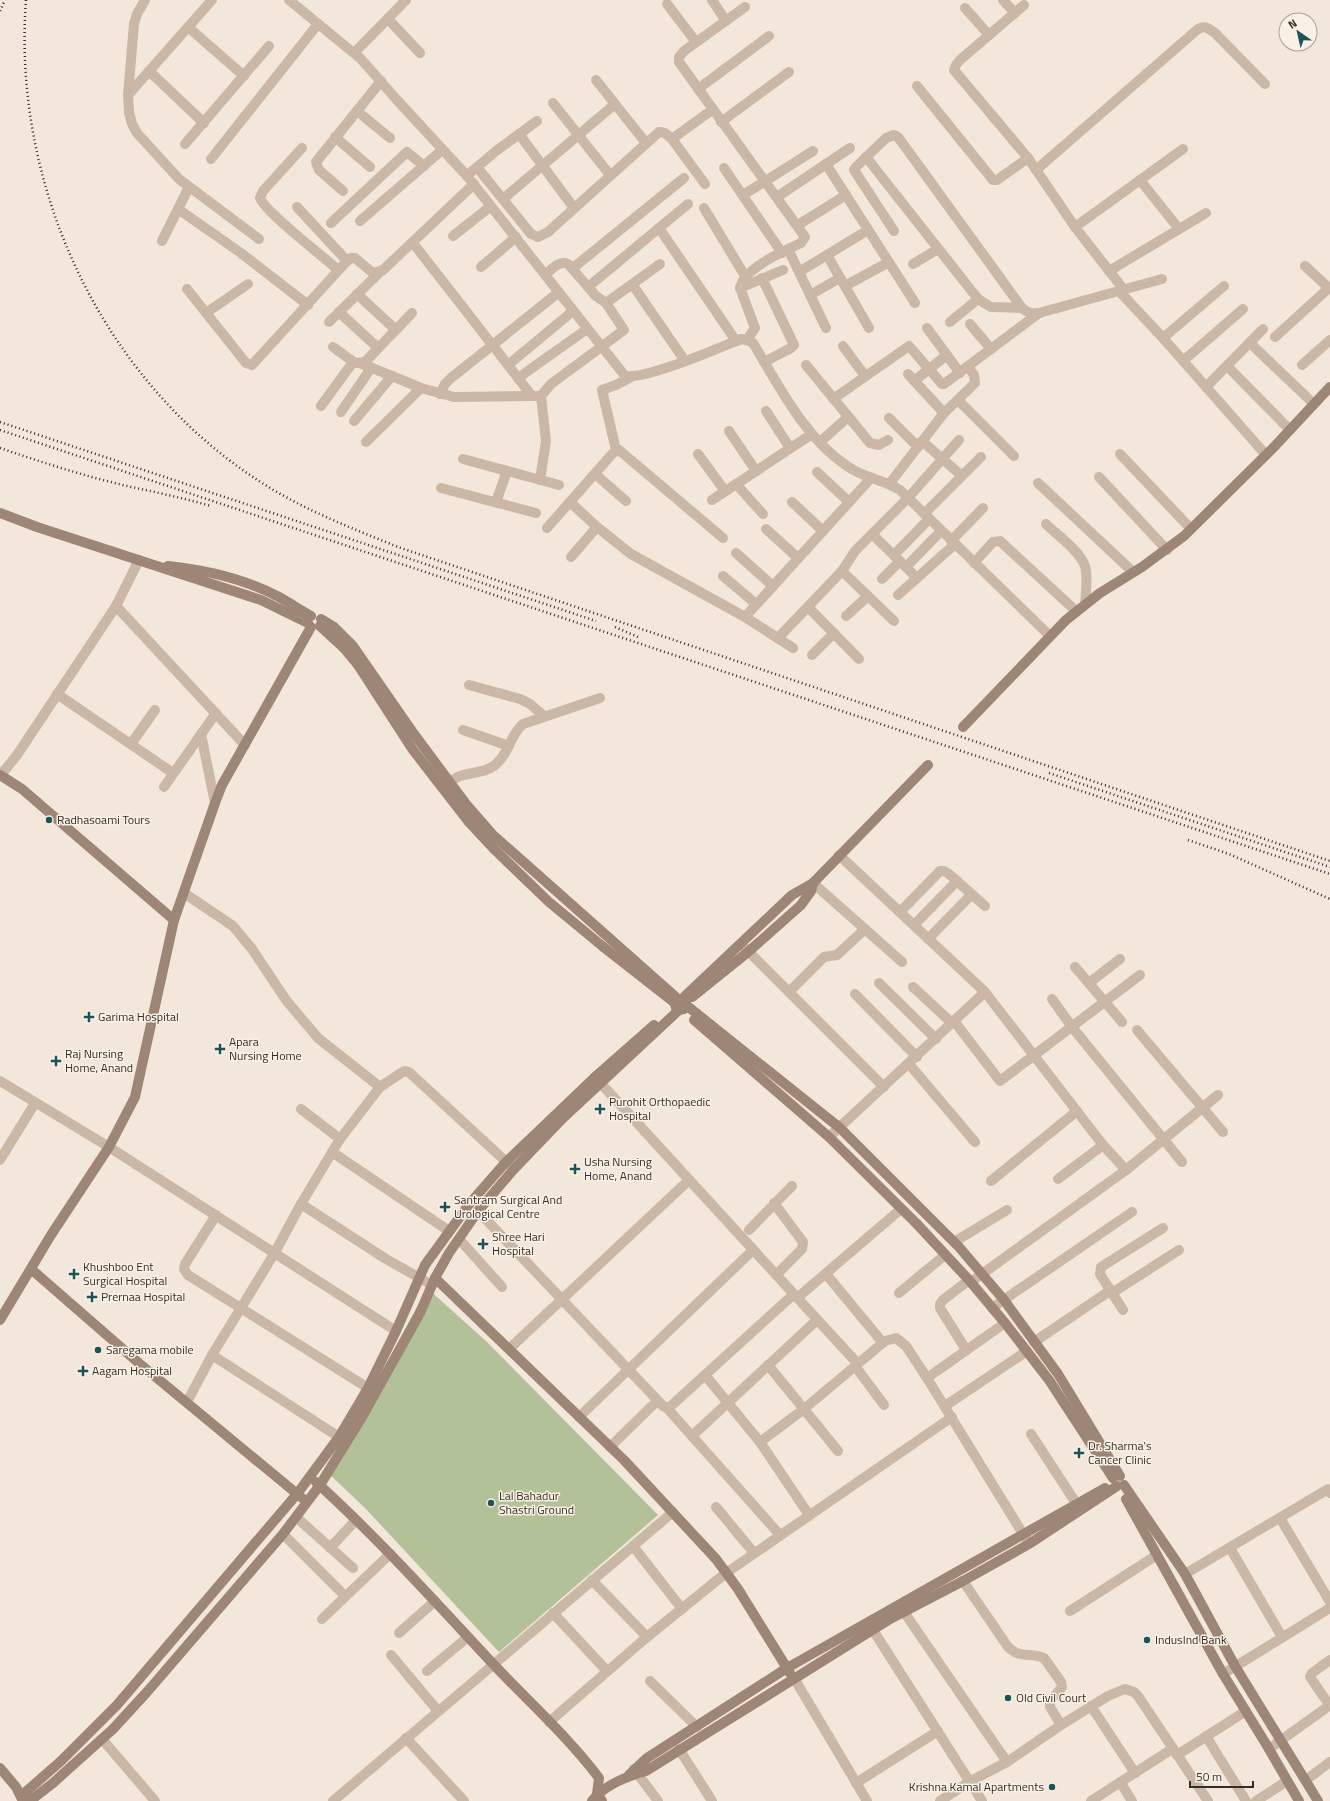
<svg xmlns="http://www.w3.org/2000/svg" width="1330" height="1801" font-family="'Titillium Web',sans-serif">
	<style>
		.green { fill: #b3c199 }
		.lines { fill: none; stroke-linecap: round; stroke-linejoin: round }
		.street { stroke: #cab7a5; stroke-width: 10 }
		.secondary { stroke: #9e8677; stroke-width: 10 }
		.rail { stroke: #362c27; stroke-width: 2.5; stroke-dasharray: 1 3; stroke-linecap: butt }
		.poi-dot { fill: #1b5358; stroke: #faf1e6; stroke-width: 1.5 }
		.labels { text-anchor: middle; stroke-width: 3; stroke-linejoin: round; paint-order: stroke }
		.poi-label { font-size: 12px; fill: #362c27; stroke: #faf1e6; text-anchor: start }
	</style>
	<rect width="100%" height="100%" fill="#f2e7da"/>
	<!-- green -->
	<path class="green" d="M427 1288 487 1342 658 1515 499 1652 365 1508 328 1473Z"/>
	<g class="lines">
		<!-- street -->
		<g class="street">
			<path d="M145 0 137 14 134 24 128 95 129 112 132 124 137 133 179 179 259 239"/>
			<path d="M289 0 361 59 397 100 467 176 625 376C646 380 718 348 741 339L747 340 753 343C779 386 804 437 847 466 863 478 883 479 900 490L1050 636"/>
			<path d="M712 0 726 21"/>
			<path d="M1003 0 1015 13"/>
			<path d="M667 4 696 42"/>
			<path d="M1024 5 960 60 956 65 954 70 1028 158 1075 227 1124 290"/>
			<path d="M745 7 684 51 679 57V62L805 237 801 243C784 251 744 268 740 288L755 328 747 340"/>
			<path d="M965 8 989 35"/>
			<path d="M388 19 420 53"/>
			<path d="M188 27 244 76"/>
			<path d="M354 53 406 0"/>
			<path d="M149 71 204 123"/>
			<path d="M596 80 646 143"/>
			<path d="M917 86 993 180H997L1028 158"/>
			<path d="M698 89 769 36"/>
			<path d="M128 95 212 0"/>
			<path d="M553 103 610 175"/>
			<path d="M357 111 390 138"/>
			<path d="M721 122 789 72"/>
			<path d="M519 134 574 208"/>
			<path d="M335 137 370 167"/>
			<path d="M672 139 712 110"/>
			<path d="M185 144 269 46"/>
			<path d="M302 148 263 191 260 198C266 213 323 256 338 270"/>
			<path d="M866 157 978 299 991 307 1022 308"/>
			<path d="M211 159 318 24"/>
			<path d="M826 164 915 303"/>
			<path d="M724 168 782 253"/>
			<path d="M1036 170 1198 29C1205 25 1209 29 1215 33L1265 84"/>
			<path d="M480 171 531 234 538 237 548 232 659 132 665 133 672 139 705 184"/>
			<path d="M470 173 496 151 537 121"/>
			<path d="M1140 180 1179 229"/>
			<path d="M343 191 319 170 316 162 381 81"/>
			<path d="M743 195 813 151"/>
			<path d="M777 197 850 148"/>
			<path d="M503 199 615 104"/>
			<path d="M297 207 347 261"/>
			<path d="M704 208 745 276"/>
			<path d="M178 209 241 253 308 305"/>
			<path d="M360 221 442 150"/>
			<path d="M331 223 407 152 424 166"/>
			<path d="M798 225 846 195"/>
			<path d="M1075 227 1183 149"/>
			<path d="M659 228 736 341"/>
			<path d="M894 231 854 170 856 167 886 138 894 135 898 137 1022 308C1028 313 1031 314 1039 313L1162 279"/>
			<path d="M453 236 491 206"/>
			<path d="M162 241 189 187"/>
			<path d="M413 243 532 396"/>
			<path d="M788 249 826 328"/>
			<path d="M827 255 869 328"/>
			<path d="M913 264 938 249"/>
			<path d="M1305 266 1330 289"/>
			<path d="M481 267 516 237"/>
			<path d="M573 268 684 178"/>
			<path d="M1109 271 1206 213"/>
			<path d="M799 272 868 230"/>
			<path d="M762 278 794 345 791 348 764 362"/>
			<path d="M632 284 685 361"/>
			<path d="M845 286 889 262"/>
			<path d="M588 287 688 204"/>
			<path d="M740 288 783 270"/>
			<path d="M187 289 246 363 252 365 347 261 351 258H355L373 273 383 270 474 184"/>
			<path d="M1119 291 1163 338 1266 455"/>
			<path d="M357 294 396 330"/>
			<path d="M810 295 840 278"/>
			<path d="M606 303 660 264"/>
			<path d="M339 312 378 348"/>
			<path d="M206 313 248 284"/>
			<path d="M329 322 380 272"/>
			<path d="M950 322 978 299"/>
			<path d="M970 324 991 349"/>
			<path d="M927 328 960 373"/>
			<path d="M1275 337 1329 288"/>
			<path d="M1163 338 1224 286"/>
			<path d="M1250 343 1314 404"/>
			<path d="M843 346 865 376"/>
			<path d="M333 347 355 363 365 362 412 313"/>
			<path d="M1183 361 1243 309"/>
			<path d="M360 363 421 388 454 397 537 396"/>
			<path d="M508 365 573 311"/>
			<path d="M806 365 870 443 879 445 888 440"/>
			<path d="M1302 365 1330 340"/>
			<path d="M1227 366 1290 430"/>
			<path d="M908 374 944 413"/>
			<path d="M518 378 587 329"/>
			<path d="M914 381 947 355"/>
			<path d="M1206 387 1263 329"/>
			<path d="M440 394 445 384 451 378 559 292"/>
			<path d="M833 399 909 346 942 384H944L1039 313"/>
			<path d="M958 400 1014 456"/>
			<path d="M321 406 353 362"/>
			<path d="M766 411 790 448"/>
			<path d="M341 412 371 368"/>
			<path d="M889 418 918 447"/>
			<path d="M354 421 392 376"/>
			<path d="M729 431 756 471"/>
			<path d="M922 441 962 476"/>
			<path d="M366 442 421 388"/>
			<path d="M820 442 848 417"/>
			<path d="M616 450 602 390 616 385 631 377"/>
			<path d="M698 454 725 491"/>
			<path d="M1120 454 1191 529"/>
			<path d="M463 459 559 485"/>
			<path d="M817 472 849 502"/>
			<path d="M595 474 626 501"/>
			<path d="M1099 477 1167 550"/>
			<path d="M540 480 546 441 541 396 551 384 624 330 606 303 596 296 568 264C559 260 552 269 545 275"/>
			<path d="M890 483 944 413 975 383 974 375 968 367"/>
			<path d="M1038 483 1133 572"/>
			<path d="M736 484 763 514"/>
			<path d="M441 488 536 513"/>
			<path d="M712 500 812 434"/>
			<path d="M496 502 507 471"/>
			<path d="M570 502 597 527 631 554 745 617 793 648"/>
			<path d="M792 502 823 531"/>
			<path d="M924 514 981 457"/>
			<path d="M1046 524C1057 535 1080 551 1085 566 1088 577 1086 592 1085 604"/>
			<path d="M547 528 613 453 619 450 723 538"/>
			<path d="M766 529 798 558"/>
			<path d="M872 534 917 578"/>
			<path d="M951 541 983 508"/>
			<path d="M736 553 773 586"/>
			<path d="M894 555 929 519"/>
			<path d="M571 557 597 527"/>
			<path d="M974 563 993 542 1000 541 1076 611"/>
			<path d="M906 567 941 531"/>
			<path d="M842 571 894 621"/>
			<path d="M723 576 756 604"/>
			<path d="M882 579 900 561"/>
			<path d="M898 595 955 544"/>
			<path d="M116 606 245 745"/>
			<path d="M808 607 859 659"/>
			<path d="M846 616 868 596"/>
			<path d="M745 617 871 478"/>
			<path d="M778 638 842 571 855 551 908 498 959 440"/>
			<path d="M812 655 834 633"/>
			<path d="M469 685 520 699 530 704 544 716"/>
			<path d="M57 694 173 773"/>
			<path d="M463 730 509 746"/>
			<path d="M201 734 215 803"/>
			<path d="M131 744 155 710"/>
			<path d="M0 776 17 755 116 606 139 560"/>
			<path d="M164 787 216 713"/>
			<path d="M444 787C449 783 454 778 460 776 472 772 485 773 495 765 509 754 510 735 523 724L600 698"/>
			<path d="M839 855 985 992 1103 1145 1126 1170"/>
			<path d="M813 883 902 962"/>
			<path d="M184 893 233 926 252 949 286 1000 318 1038 380 1087"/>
			<path d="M900 912 940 871H944L949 874 985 906"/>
			<path d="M914 925 957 881"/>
			<path d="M928 939 972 894"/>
			<path d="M741 944 884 1087"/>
			<path d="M1075 967 1122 1022"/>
			<path d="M879 983 936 1039"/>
			<path d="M1089 983 1120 959"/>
			<path d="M913 987 952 1023"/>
			<path d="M789 992 824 957 837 955 865 929"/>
			<path d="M855 994 917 1057"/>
			<path d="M1052 999 1072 1027 1182 1162"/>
			<path d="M954 1021 1000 1081 1140 975"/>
			<path d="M1137 1030 1223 1132"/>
			<path d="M909 1064 975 1142"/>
			<path d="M595 1077 857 1363"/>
			<path d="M0 1081 109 1147 396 1331"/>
			<path d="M301 1109 340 1139"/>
			<path d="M829 1137 985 992"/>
			<path d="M332 1152 449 1231"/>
			<path d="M0 1160 35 1103"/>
			<path d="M1058 1179 1103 1145"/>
			<path d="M991 1181 1077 1111"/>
			<path d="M774 1203 803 1242 802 1249 776 1275"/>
			<path d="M301 1204 386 1259 432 1285"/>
			<path d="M478 1211 663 1406 667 1408 672 1405 794 1294"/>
			<path d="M216 1215 185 1264 184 1269 188 1275 368 1388"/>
			<path d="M749 1230 792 1186"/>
			<path d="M459 1239 502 1287"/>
			<path d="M954 1242 1007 1210"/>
			<path d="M826 1274 883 1343"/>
			<path d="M971 1282 1126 1170 1218 1095"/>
			<path d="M899 1293 945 1255"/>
			<path d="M1112 1293 1179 1250"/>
			<path d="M797 1298 901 1209"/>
			<path d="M992 1308 1132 1212"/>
			<path d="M1123 1310 1100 1274 1101 1267 1163 1228"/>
			<path d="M1034 1342 1111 1290"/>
			<path d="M509 1349 689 1180"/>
			<path d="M966 1350 940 1308V1304L943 1300 969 1280"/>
			<path d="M212 1355 339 1437"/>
			<path d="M768 1365 838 1451"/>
			<path d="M855 1366 884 1405"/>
			<path d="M705 1375 760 1442"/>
			<path d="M927 1378 1005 1323"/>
			<path d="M187 1402 212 1355 274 1254 301 1204 340 1139 380 1087 401 1073 405 1071 410 1073 513 1168"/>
			<path d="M945 1406 1027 1351"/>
			<path d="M667 1408 780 1535"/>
			<path d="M579 1417 753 1250"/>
			<path d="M1031 1434 1076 1503"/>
			<path d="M692 1436 817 1320"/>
			<path d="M610 1447 657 1401"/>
			<path d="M716 1507 754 1553"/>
			<path d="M809 1515 760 1442 804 1409 885 1341 896 1338 906 1346 927 1378 1028 1542"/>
			<path d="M296 1517 353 1568"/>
			<path d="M1280 1518 1330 1602"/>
			<path d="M283 1534 345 1596"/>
			<path d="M633 1546 682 1609"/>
			<path d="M330 1548 356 1520"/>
			<path d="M1230 1548 1282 1637"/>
			<path d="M1185 1574 1328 1489 1330 1493"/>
			<path d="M592 1580 647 1637"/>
			<path d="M963 1581 1008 1647C1020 1659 1031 1652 1044 1658L1061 1682 1062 1687C1059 1692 1053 1696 1050 1702V1707L1061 1725"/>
			<path d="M1070 1611 1157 1555"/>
			<path d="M904 1612 1007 1762"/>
			<path d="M553 1613 607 1671"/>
			<path d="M322 1619 390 1554"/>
			<path d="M873 1630 982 1801"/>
			<path d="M399 1633 435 1601"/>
			<path d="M391 1655 438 1711"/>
			<path d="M427 1671 468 1637"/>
			<path d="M1223 1674 1330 1608"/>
			<path d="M794 1678 867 1801"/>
			<path d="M650 1681 697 1727"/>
			<path d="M1091 1706 1135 1773"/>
			<path d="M1330 1706 1310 1677 1312 1673 1330 1660"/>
			<path d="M549 1722 647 1637 726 1573 952 1417"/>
			<path d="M1206 1736 1246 1801"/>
			<path d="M406 1738 464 1801"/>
			<path d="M102 1739 155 1801"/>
			<path d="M679 1749 712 1801"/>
			<path d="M1269 1749 1330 1705"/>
			<path d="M1177 1755 1246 1711"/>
			<path d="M634 1769 658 1801"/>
			<path d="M1306 1780 1330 1762"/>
			<path d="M1120 1782 1132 1801"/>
			<path d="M856 1783 938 1731"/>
			<path d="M333 1801 673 1512"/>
			<path d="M940 1801 969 1782 1007 1762 1061 1725 1108 1696 1125 1689 1134 1692 1138 1696 1208 1801"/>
			<path d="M1091 1801 1172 1749"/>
			<path d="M1256 1801 1287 1781"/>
		</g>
		<!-- secondary -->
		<g class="secondary">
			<path d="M0 513 37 527 261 600 308 623"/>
			<path d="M168 566C206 570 245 579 279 597 290 603 300 610 311 616"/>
			<path d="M321 619 334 627 353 646 414 734 466 804 493 835 678 999"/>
			<path d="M320 626 344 648 358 665 413 750 468 821 495 850 549 902 601 945 675 1003"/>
			<path d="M963 727 1066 620 1100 593 1142 567 1184 536 1273 448 1330 387"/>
			<path d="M0 775 22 789 174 920"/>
			<path d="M692 997 748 952 801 905 811 891 813 883"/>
			<path d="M682 999 792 895 813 883 928 765"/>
			<path d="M686 1005 840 1128 959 1247 1004 1300 1058 1374 1120 1476"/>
			<path d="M694 1020 829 1137 916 1223 969 1280 1005 1323 1049 1380 1113 1478"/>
			<path d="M31 1269 140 1364 302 1498"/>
			<path d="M435 1278 624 1460 716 1559 738 1589 790 1673"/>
			<path d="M0 1320 51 1235 109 1147 135 1097 174 920 215 803 222 785 311 627"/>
			<path d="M316 1482C380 1540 437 1604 496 1667 530 1703 569 1738 599 1778L597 1794 602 1801"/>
			<path d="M1124 1485 1185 1574 1235 1666 1318 1801"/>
			<path d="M1126 1499 1223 1674 1269 1749 1299 1801"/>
			<path d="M0 1768 16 1787 23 1801"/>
			<path d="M629 1775 647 1758 787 1668 1105 1488"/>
			<path d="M21 1796 61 1761 117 1705 297 1494 339 1437 368 1388 396 1331 425 1265 470 1203 506 1162 595 1077 654 1025"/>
			<path d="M25 1801 35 1797 53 1783 113 1729 147 1692 283 1534 320 1485 362 1417 420 1313 435 1278 449 1253 478 1211 514 1169 563 1118 679 1010 684 1009 686 1002 682 999 676 1000 675 1003 676 1008 679 1010"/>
			<path d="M592 1801C604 1785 628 1776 646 1771L890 1619 963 1581 1029 1544 1117 1486"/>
		</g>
		<!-- rail -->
		<g class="rail">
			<path d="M26 0C12 186 101 379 259 481 302 509 351 528 398 547L1330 861"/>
			<path d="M0 11 5 0"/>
			<path d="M0 422 596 621"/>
			<path d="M0 430 1330 874"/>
			<path d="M0 448C41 462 84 476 127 486 155 492 183 498 211 506"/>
			<path d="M615 627 638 637"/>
			<path d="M1049 773 1330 867"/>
			<path d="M1188 840 1229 854 1330 899"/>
		</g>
	</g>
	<!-- markers -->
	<g class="poi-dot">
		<circle cx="49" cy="820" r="4"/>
		<path d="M87 1011h4v4h4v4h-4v4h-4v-4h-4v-4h4z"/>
		<path d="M218 1043h4v4h4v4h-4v4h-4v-4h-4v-4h4z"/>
		<path d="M54 1055h4v4h4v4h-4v4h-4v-4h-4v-4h4z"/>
		<path d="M598 1103h4v4h4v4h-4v4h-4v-4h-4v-4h4z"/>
		<path d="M573 1163h4v4h4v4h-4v4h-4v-4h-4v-4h4z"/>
		<path d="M443 1201h4v4h4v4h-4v4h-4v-4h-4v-4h4z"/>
		<path d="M481 1238h4v4h4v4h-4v4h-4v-4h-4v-4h4z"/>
		<path d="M72 1268h4v4h4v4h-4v4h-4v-4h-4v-4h4z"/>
		<path d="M90 1291h4v4h4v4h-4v4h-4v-4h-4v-4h4z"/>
		<circle cx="98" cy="1350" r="4"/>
		<path d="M81 1365h4v4h4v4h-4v4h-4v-4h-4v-4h4z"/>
		<path d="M1077 1447h4v4h4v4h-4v4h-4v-4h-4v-4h4z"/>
		<circle cx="491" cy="1503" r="4"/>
		<circle cx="1147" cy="1640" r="4"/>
		<circle cx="1008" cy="1698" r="4"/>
		<circle cx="1052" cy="1787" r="4"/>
	</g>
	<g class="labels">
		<!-- poi labels -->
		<g class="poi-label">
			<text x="57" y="824">Radhasoami Tours</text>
			<text x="98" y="1021">Garima Hospital</text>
			<text x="229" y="1046">Apara<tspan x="229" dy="14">Nursing Home</tspan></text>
			<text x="65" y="1058">Raj Nursing<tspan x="65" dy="14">Home, Anand</tspan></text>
			<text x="609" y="1106">Purohit Orthopaedic<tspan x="609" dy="14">Hospital</tspan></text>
			<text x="584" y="1166">Usha Nursing<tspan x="584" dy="14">Home, Anand</tspan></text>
			<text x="454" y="1204">Santram Surgical And<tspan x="454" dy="14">Urological Centre</tspan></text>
			<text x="492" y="1241">Shree Hari<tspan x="492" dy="14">Hospital</tspan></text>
			<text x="83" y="1271">Khushboo Ent<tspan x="83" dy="14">Surgical Hospital</tspan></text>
			<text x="101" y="1301">Prernaa Hospital</text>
			<text x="106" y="1354">Saregama mobile</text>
			<text x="92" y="1375">Aagam Hospital</text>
			<text x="1088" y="1450">Dr. Sharma's<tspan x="1088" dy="14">Cancer Clinic</tspan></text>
			<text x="499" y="1500">Lal Bahadur<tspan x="499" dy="14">Shastri Ground</tspan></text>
			<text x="1155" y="1644">IndusInd Bank</text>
			<text x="1016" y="1702">Old Civil Court</text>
			<text x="1044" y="1791" text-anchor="end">Krishna Kamal Apartments</text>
		</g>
	</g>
	<!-- north arrow -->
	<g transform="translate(1298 32) rotate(326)"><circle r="19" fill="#faf1e6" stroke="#aca29a"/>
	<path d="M0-3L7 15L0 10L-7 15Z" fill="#1b5358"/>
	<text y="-6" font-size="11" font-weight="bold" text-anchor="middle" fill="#362c27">N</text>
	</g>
	<!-- scale -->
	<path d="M1190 1781v6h63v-6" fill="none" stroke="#362c27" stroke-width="2"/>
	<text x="1196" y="1781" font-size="12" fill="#362c27" stroke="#faf1e6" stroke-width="3" paint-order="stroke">50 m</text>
</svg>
